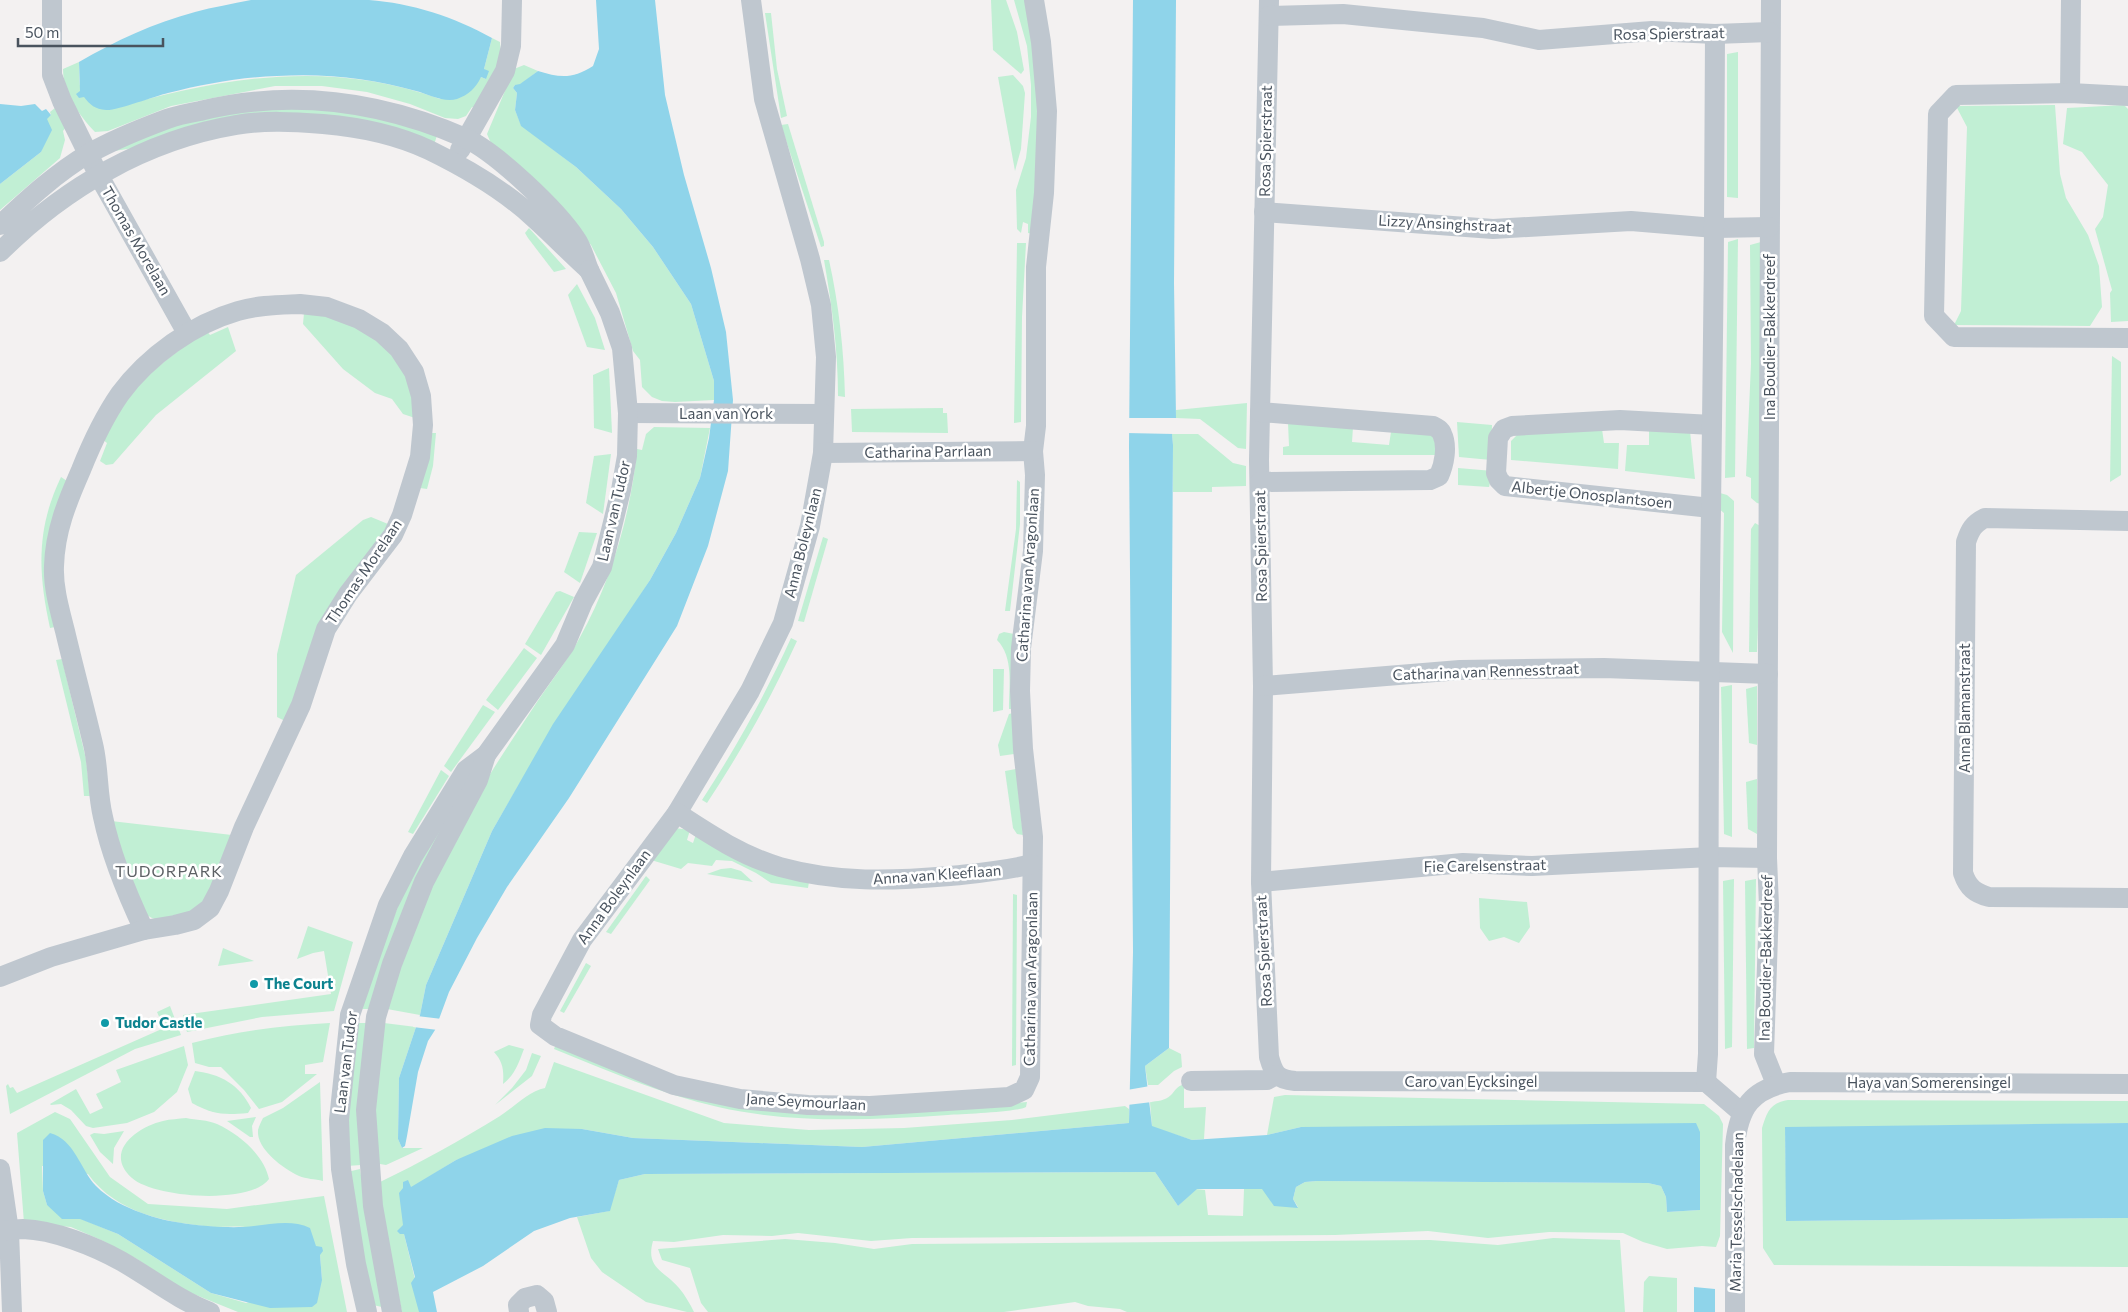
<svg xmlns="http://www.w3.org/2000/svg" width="2128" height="1312" font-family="Commissioner,sans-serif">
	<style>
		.green { fill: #c1efd4; fill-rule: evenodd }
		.water { fill: #8fd4ea }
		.pier { fill: #f3f1f1 }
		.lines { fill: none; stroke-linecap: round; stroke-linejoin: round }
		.minor { stroke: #bfc7cf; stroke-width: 20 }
		.culture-dot { fill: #0f9aa8; stroke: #fff; stroke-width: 2 }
		.labels { text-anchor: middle; stroke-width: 5; stroke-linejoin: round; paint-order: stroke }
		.street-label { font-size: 15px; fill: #49535e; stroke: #fff }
		.culture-label { font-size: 15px; font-weight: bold; fill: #0d838f; stroke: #fff; text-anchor: start }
		.neighbourhood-label { font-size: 16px; letter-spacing: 1px; fill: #5d6165; stroke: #fff }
	</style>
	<rect width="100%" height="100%" fill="#f3f1f1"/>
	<!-- green -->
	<g class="green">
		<path d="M991 0H1006L1017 32 1024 70 1021 74 993 50Z"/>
		<path d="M1014 0H1028L1039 109 1033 234 1028 233V224L1023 222 1021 233 1017 229 1016 190 1026 158 1031 117V85L1027 46Z"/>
		<path d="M765 13H771L777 69 787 116 781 118Z"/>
		<path d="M492 38 500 42 501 58 476 109 472 107 466 116 458 119 445 118 410 104 367 92 322 86H275L171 106 108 131 95 132C79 115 63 93 63 69L79 62C80 96 77 94 107 110 220 78 326 58 440 99L481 77 486 79 484 69Z"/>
		<path d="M1738 52V198L1727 197V54Z"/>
		<path d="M524 65 538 71 520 85H515L513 88 517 93 515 110 521 125 576 167 621 209 653 247 691 304 714 381V400L675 402 662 401 652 397 642 387 640 360 633 351 616 293 591 245 551 196 493 148 487 134 514 69Z"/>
		<path d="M1013 75 1023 86 1025 93 1021 149 1015 171 998 77Z"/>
		<path d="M338 105 438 132 434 145 331 118 114 151 195 114Z"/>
		<path d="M2055 105 2060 174 2066 198 2088 235 2099 266 2102 307 2090 326 1954 325 1961 311 1967 127 1956 106Z"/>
		<path d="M2124 105 2128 109V321L2111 322 2110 293 2112 290 2095 229 2103 217 2108 185 2082 152 2063 144 2067 108Z"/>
		<path d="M55 108 66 127 63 131 65 140 60 158 0 210V184L41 152 47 118 51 115 50 112Z"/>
		<path d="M788 124 824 242V246L821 247 781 125Z"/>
		<path d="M529 228 566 269 554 272 528 238 525 233Z"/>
		<path d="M1738 239 1735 477 1725 478 1728 242Z"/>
		<path d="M1761 242 1765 505 1757 503 1751 498V478L1746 476 1751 364 1750 245Z"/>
		<path d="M1017 243H1026L1022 317 1021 422 1014 423Z"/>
		<path d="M824 260H829C839 305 844 351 845 397L838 396C838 350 832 306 824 260Z"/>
		<path d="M577 284 595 318 605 350 587 347 568 295Z"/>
		<path d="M304 313C316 315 330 316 342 320 373 330 405 360 413 391 415 400 415 410 415 418L403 414 392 399 375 393 343 369 303 324Z"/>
		<path d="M228 327 236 351 156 415 113 464 106 465 100 461 107 443 102 439C130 386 159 363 207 331L210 335Z"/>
		<path d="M2112 356 2121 362V475L2110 482Z"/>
		<path d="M609 368 612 433 594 428 593 375Z"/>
		<path d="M1247 403 1246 449 1238 448 1200 419 1176 418V410Z"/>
		<path d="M943 408V413H947L948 433 852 432 851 409Z"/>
		<path d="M1457 422 1492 425 1491 460 1459 457Z"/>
		<path d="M1288 423 1353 427 1352 442 1389 445 1391 432 1432 435 1440 455H1283V447L1289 446Z"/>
		<path d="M654 427 710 428 700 478 676 533 650 580 521 781 492 831 426 985 420 1015 387 1009C406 951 425 892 454 837 478 790 508 746 537 702 551 681 567 661 579 639 611 582 631 514 637 449L642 450 646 434Z"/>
		<path d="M1602 429 1604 443H1619L1618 469 1511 460V441L1517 435Z"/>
		<path d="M1649 430 1690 431 1695 479 1625 471 1627 445H1649Z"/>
		<path d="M430 433H436L433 466 427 489 420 488Z"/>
		<path d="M1172 434H1198L1233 463 1246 466V486L1212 487V492H1173V445Z"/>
		<path d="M611 454 603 514 586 503 594 456Z"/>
		<path d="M1458 468 1493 471 1489 487 1458 485Z"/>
		<path d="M61 477 67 481 55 627 50 628C38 573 36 529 61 477Z"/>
		<path d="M1017 480 1020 482V524L1010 611H1005L1016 529Z"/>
		<path d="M1720 493 1727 495 1734 501V506L1733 653 1722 632 1724 513 1718 508Z"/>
		<path d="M371 517 388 524 285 721 277 717V654L296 575 363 520Z"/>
		<path d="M1755 523 1762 527 1757 652H1749L1751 529Z"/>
		<path d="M579 532 597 533 580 583 564 572Z"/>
		<path d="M823 537 828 539 804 622 798 621Z"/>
		<path d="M560 591 574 597 541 655 525 644 556 592Z"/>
		<path d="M1004 632 1014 634 1013 709H1009C1009 686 1014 657 997 640L999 634Z"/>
		<path d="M791 638 797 641C771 698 742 750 707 803L702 800C736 748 765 695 791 638Z"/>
		<path d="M524 648 537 658 498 710 486 700Z"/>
		<path d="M62 659 86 759 90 796H84L81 762 56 660Z"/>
		<path d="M993 669H1004L1003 710 993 712Z"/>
		<path d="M1732 685V837L1724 834 1721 687Z"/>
		<path d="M1757 686V745L1749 743 1746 689Z"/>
		<path d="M483 705 495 712 451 772 444 766Z"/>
		<path d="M1013 713 1014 754 1000 756 998 745 1009 714Z"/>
		<path d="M1016 769 1023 835 1017 834 1013 828 1005 771Z"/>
		<path d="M441 770 449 776 413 834 408 832Z"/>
		<path d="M474 771 370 1009H363L360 1005 408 880Z"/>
		<path d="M1757 779V834L1748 829 1746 782Z"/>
		<path d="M111 821 232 835C223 858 217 888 200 906 193 913 181 916 172 919 157 923 147 917 138 907Z"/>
		<path d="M675 828 690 830 687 840 693 843 696 834 809 882 808 888 771 883 756 873 732 861 716 860 712 866 688 863 681 869 651 860Z"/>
		<path d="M731 868 741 871 753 882 707 874 721 869Z"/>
		<path d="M646 876 650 880 611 934 606 932Z"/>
		<path d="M1734 879 1732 1047 1725 1049 1723 881Z"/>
		<path d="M1756 879 1754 1048 1747 1049 1745 881Z"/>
		<path d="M1013 894 1017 895 1016 1065 1012 1066Z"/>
		<path d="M1479 898 1527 902 1530 927 1519 943 1504 937 1489 941 1480 928Z"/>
		<path d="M308 926 353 942 334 1011 262 1017 187 1032 183 1020V1015L331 994 324 951 313 953 297 959Z"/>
		<path d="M223 948 254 961 218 966Z"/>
		<path d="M586 963 591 966 564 1013 560 1011Z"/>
		<path d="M170 1006 181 1035 135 1049 10 1114 6 1086 8 1084 10 1088 13 1087 17 1093 164 1028 157 1012Z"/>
		<path d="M330 1023 323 1062 305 1065V1074H317L282 1102 259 1109 244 1090 221 1067H209L195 1063 192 1043C239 1030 282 1026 330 1023Z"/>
		<path d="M353 1023H367L361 1165 347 1166Z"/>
		<path d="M384 1023 416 1027 399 1078 398 1139 402 1148H423L386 1165 374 1163 372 1107Z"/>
		<path d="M556 1044 658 1085 942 1109 1027 1102 1026 1107C1017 1112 963 1114 948 1115 872 1120 793 1124 718 1107 661 1094 608 1071 554 1049Z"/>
		<path d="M509 1045 524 1049C519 1062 515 1075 503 1084 504 1070 503 1062 494 1052Z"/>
		<path d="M184 1046 188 1065 177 1092 154 1112 127 1123 93 1128 86 1126 71 1110 61 1104 51 1105 50 1104 76 1089 90 1114 103 1108 96 1094 121 1082 116 1070Z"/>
		<path d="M1169 1048 1181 1054 1182 1067 1174 1071 1158 1085H1148L1145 1066Z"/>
		<path d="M532 1053 541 1056 532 1076 495 1105 512 1088 526 1070Z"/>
		<path d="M554 1062 724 1123 809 1130 904 1128 1012 1120 1125 1106 1129 1109V1123L862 1147 633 1138 582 1129 456 1160 411 1188 404 1234 423 1312H402L376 1188 378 1183C420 1163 461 1140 500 1116 514 1107 529 1091 545 1088Z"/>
		<path d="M195 1071C220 1074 239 1084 251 1108L248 1113C224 1115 214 1115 192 1103L188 1089Z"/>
		<path d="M320 1082 323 1181C315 1179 306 1179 299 1176 284 1169 256 1149 258 1130 259 1126 261 1122 263 1118L283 1108Z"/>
		<path d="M1184 1084V1108L1206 1107 1204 1139 1192 1140 1152 1127 1150 1102C1157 1101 1165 1101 1171 1095 1176 1090 1176 1087 1184 1084Z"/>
		<path d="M1285 1095 1704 1104 1719 1116 1723 1124 1720 1236 1716 1247 1702 1246 1667 1249 1643 1242 1623 1233 1549 1232 1488 1238 1428 1231 1335 1235 912 1238 871 1241 798 1233 772 1236 723 1235 674 1242 653 1241C645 1269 665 1271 679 1288 685 1295 690 1304 694 1312H687L646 1302 602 1272 591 1258 577 1217 609 1211 619 1180 645 1174 1155 1172 1178 1206 1196 1189 1205 1190 1208 1215 1243 1216 1244 1189H1263L1298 1207 1293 1199 1296 1187 1305 1182 1317 1181 1648 1183 1661 1186 1666 1197 1667 1212 1700 1210V1132L1301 1127 1267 1135 1274 1097Z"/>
		<path d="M1788 1100 2128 1101V1123L1785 1128 1787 1221 2128 1218V1267L1774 1265 1763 1248 1762 1128C1767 1112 1770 1103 1788 1100Z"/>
		<path d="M55 1112 70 1119 110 1177 148 1204 227 1209 324 1196 347 1312H238L181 1289 137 1259 101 1240 71 1227 24 1223 17 1133ZM42 1166 88 1174C117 1214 168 1223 215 1227 225 1227 235 1226 245 1227 269 1232 293 1240 316 1246L320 1255 322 1280 246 1303 211 1293 118 1234 47 1205 43 1191Z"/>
		<path d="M256 1117 252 1126 253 1137H250L227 1121Z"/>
		<path d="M186 1118C196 1120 208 1120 217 1124 239 1134 264 1155 269 1179 251 1205 154 1198 132 1178 103 1152 137 1127 163 1121 170 1119 179 1119 186 1118Z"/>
		<path d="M124 1131 114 1148 113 1164 100 1152 90 1135 94 1133 104 1134Z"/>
		<path d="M360 1169 382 1307 373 1305 347 1172Z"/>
		<path d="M1553 1238 1620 1240 1625 1312H1127L1120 1309 1088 1306 1075 1302 1004 1312H708L701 1303 690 1268 662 1260 658 1249 785 1239 835 1243 874 1249 912 1244 1430 1240 1498 1245Z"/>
		<path d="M1649 1276 1677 1278V1312H1643L1644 1282Z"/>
	</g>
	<!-- water -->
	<g class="water">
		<path d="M251 0C290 0 330 0 369 0 411 3 455 17 492 38L484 69 489 71 486 79 481 77C476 88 468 95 457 99 444 103 428 94 416 91 372 78 323 73 277 76 241 77 203 84 168 93 155 96 116 111 106 110 95 109 90 105 84 97L79 98 76 94 80 91 79 62C115 41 154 23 195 12 213 7 232 4 251 0Z"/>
		<path d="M596 0H655L665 95 684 175 711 268 726 332 733 400 728 471 708 546 677 626 569 798 507 887 477 938 449 992 435 1030 428 1041 418 1072 407 1136 405 1146 402 1148 398 1139 399 1078 420 1015 426 985 492 831 553 724 650 580 676 533 700 478 709 438 714 400V381L691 304 653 247 621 209 576 167 521 126 515 110 517 93 513 88 515 85 520 84 538 71C560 78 573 79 593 66L599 49Z"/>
		<path d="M1133 0H1176L1174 283 1176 418 1172 434 1173 445 1169 1048 1145 1066 1152 1126 1192 1140 1267 1135 1301 1127 1696 1123 1700 1132V1210L1667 1212 1666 1197 1661 1186 1648 1183 1317 1181 1305 1182 1296 1187 1293 1199 1298 1208 1274 1206 1262 1189H1197L1178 1206 1155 1172 645 1174 619 1180 610 1211 570 1218 534 1231 483 1266 433 1292 437 1312H419L411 1283 415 1277 404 1234H400L397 1231 403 1225 399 1193 403 1188V1182L408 1180 411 1187 456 1160 512 1136 545 1128 582 1129 633 1138 862 1147 1129 1123 1133 952 1129 446Z"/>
		<path d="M0 104 21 106 35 104 42 111 46 109 51 115 47 119 52 130 41 152 0 184Z"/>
		<path d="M2128 1123V1218L1786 1221 1785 1127Z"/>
		<path d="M50 1133C75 1140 80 1169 96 1186 109 1199 125 1207 142 1213 170 1224 213 1228 243 1227 266 1226 289 1218 310 1228L316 1246 322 1247 323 1251 320 1255 322 1280 317 1303 312 1307 270 1308 211 1293 118 1234 80 1219H62L47 1205 43 1191V1140Z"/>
		<path d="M1694 1287 1715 1289V1312H1694Z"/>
	</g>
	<!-- pier -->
	<g class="pier">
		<path d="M1127 418H1178L1174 434 1126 433Z"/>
		<path d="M417 1016 442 1019 438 1030 413 1027Z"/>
		<path d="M1150 1086 1152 1102 1127 1105V1090Z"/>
	</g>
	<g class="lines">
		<!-- minor -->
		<g class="minor">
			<path d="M52 0V75L62 101 99 176 187 333"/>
			<path d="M751 0 764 99 810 259 821 305 826 357 823 453 810 526 783 623 750 691 677 813 582 940 542 1015 540 1025 555 1036 674 1085 740 1099 808 1105 870 1106 1009 1097 1024 1090 1030 1077 1033 837 1023 749 1020 691 1021 648 1033 551 1035 475 1033 451 1036 426V267L1044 193 1047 111 1041 42 1034 0"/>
			<path d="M1269 0 1259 460 1263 686 1261 882 1269 1057C1274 1075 1277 1079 1295 1081L1706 1082 1742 1113"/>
			<path d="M1771 0 1767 858 1769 906 1764 1054 1776 1084"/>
			<path d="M1269 16 1343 14 1483 28 1539 40 1652 31 1715 34 1770 32"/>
			<path d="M2070 93 2071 0"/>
			<path d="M2128 96 2070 93 1956 95 1938 114 1934 316 1954 337 2128 338"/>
			<path d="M460 150 505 71 511 46 512 0"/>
			<path d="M1264 212 1493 229 1631 221 1715 228 1769 227"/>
			<path d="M0 225C27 200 56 173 88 154 113 140 140 129 167 119 178 115 189 113 200 111 290 89 380 101 465 138 496 152 557 210 576 239 582 247 585 260 589 270 570 253 553 235 534 218 504 190 466 168 429 150 397 135 359 127 323 124 295 122 264 120 236 125 146 140 64 188 0 252"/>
			<path d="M300 304 327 307 359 319 382 333 399 349 414 372 421 396 423 425 420 457 402 515 393 535 348 594 326 629 301 705 244 827 219 891 210 908 194 920 175 925 144 930C127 894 111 856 103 817 97 793 99 768 93 744 84 706 74 669 65 631 60 611 53 588 54 566 55 531 67 502 81 470 91 445 104 417 120 394 148 356 193 324 238 311 259 305 279 305 300 304Z"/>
			<path d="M1260 412 1433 426C1437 428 1441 430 1442 434 1448 446 1444 465 1439 476L1430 480 1260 482"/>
			<path d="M628 413 824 414"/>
			<path d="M823 453 1033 451"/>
			<path d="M1711 508 1505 486 1499 480 1496 473 1498 438 1504 429 1512 426 1620 420 1712 425"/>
			<path d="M2128 521 1985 518C1973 524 1970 530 1966 542L1963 873C1968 888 1975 893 1989 897L2128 898"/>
			<path d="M1263 686 1460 670 1604 668 1768 674"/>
			<path d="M677 813C709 834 742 856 780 867 838 883 891 881 950 876 978 873 1005 871 1032 864"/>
			<path d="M1261 882 1463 863 1532 866 1710 857 1767 858"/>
			<path d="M0 977 51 957 144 930"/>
			<path d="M1191 1081 1267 1080 1276 1075"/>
			<path d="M1706 1082 1708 1054C1709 873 1708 691 1711 510 1713 351 1715 193 1715 34"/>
			<path d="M0 1169 9 1231 12 1312"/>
			<path d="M0 1230C8 1231 15 1229 23 1229 54 1230 94 1246 121 1261 151 1278 178 1300 210 1312"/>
			<path d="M367 1312 356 1264 341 1169 339 1120 350 1015 388 905 413 856 466 770 486 755 565 645 583 602 602 567 621 490 627 456 628 413 622 348 610 313 589 270"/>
			<path d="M392 1312 373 1206 366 1110 376 1017 392 964 424 882 478 780 486 755"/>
			<path d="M519 1312 518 1305 525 1298 537 1295 544 1301 547 1312"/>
			<path d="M1735 1312V1145C1739 1108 1751 1089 1790 1082L2128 1084"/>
		</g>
	</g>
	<!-- markers -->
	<g class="culture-dot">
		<circle cx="254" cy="984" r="5"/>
		<circle cx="105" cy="1023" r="5"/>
	</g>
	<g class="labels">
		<!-- street labels -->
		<g class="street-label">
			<text transform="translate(1669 34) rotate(-1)" y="5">Rosa Spierstraat</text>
			<text transform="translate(1266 141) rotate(-89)" y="5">Rosa Spierstraat</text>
			<text transform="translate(1445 224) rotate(3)" y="5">Lizzy Ansinghstraat</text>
			<text transform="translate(136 241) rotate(60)" y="5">Thomas Morelaan</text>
			<text transform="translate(1770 337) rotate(-90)" y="5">Ina Boudier-Bakkerdreef</text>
			<text x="726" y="419">Laan van York</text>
			<text transform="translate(928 452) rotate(-1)" y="5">Catharina Parrlaan</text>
			<text transform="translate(1592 495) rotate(6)" y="5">Albertje Onosplantsoen</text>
			<text transform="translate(614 511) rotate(-77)" y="5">Laan van Tudor</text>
			<text transform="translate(803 543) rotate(-76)" y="5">Anna Boleynlaan</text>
			<text transform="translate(1261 546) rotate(-91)" y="5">Rosa Spierstraat</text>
			<text transform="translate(364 572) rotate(-56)" y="5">Thomas Morelaan</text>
			<text transform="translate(1028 575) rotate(-86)" y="5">Catharina van Aragonlaan</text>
			<text transform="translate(1486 672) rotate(-2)" y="5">Catharina van Rennesstraat</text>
			<text transform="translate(1965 708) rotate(-90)" y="5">Anna Blamanstraat</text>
			<text transform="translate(1485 866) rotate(-1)" y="5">Fie Carelsenstraat</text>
			<text transform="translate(937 875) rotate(-4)" y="5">Anna van Kleeflaan</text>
			<text transform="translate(614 897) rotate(-54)" y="5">Anna Boleynlaan</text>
			<text transform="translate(1264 951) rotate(-93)" y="5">Rosa Spierstraat</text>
			<text transform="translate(1766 958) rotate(-89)" y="5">Ina Boudier-Bakkerdreef</text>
			<text transform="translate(1031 979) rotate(-89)" y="5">Catharina van Aragonlaan</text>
			<text transform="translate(346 1062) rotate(-83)" y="5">Laan van Tudor</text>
			<text x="1471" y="1087">Caro van Eycksingel</text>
			<text x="1929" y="1088">Haya van Somerensingel</text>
			<text transform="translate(806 1102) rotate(3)" y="5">Jane Seymourlaan</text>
			<text transform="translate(1737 1212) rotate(-89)" y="5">Maria Tesselschadelaan</text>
		</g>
		<!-- culture labels -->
		<g class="culture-label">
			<text x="264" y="989">The Court</text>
			<text x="115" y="1028">Tudor Castle</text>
		</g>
		<!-- neighbourhood labels -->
		<g class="neighbourhood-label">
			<text x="169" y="877">TUDORPARK</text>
		</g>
	</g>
	<!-- scale -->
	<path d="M18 38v8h145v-8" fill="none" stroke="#49535e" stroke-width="2.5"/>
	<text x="25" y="38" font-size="15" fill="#49535e" stroke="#ffffff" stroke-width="4" paint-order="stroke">50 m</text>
</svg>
